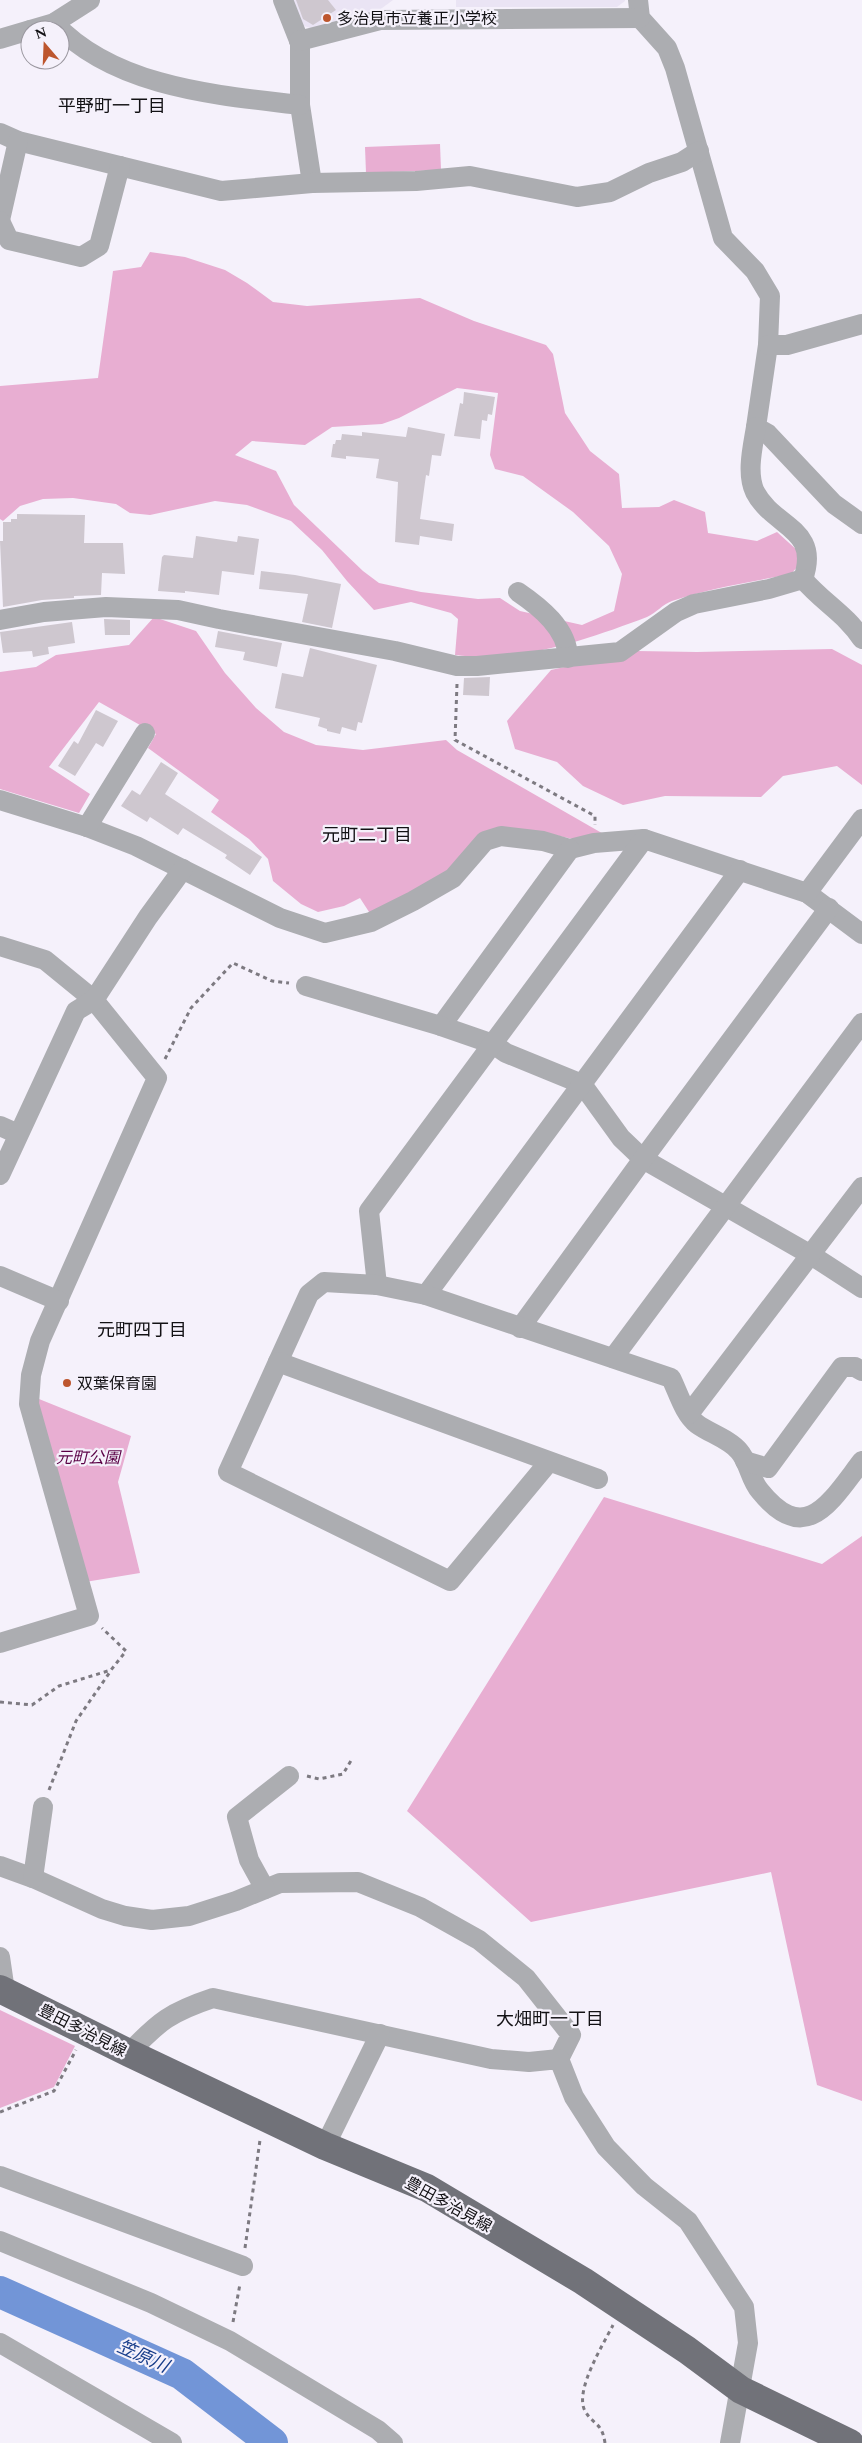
<svg xmlns="http://www.w3.org/2000/svg" width="862" height="2443" font-family="Spectral,'Noto Sans JP',serif">
	<style>
		.built { fill: #eae4f4 }
		.green { fill: #e8aed2; fill-rule: evenodd }
		.lines { fill: none; stroke-linecap: round; stroke-linejoin: round }
		.river { stroke: #7295d7; stroke-width: 32 }
		.building { fill: #cec7cf }
		.path { stroke: #7d7a81; stroke-width: 3; stroke-dasharray: 4 4; stroke-linecap: butt }
		.minor { stroke: #acadb1; stroke-width: 20 }
		.primary { stroke: #717279; stroke-width: 28 }
		.poi-dot { fill: #bd562e; stroke: #f5f1fb; stroke-width: 2 }
		.labels { text-anchor: middle; stroke-width: 4.5; stroke-linejoin: round; paint-order: stroke }
		.poi-label { font-size: 16px; fill: #121114; stroke: #f5f1fb; text-anchor: start }
		.park-label { font-size: 16px; font-style: italic; fill: #5a0045; stroke: #f5f1fb }
		.street-label { font-size: 16px; fill: #121114; stroke: #f5f1fb }
		.neighbourhood-label { font-size: 18px; fill: #121114; stroke: #f5f1fb }
		.water-label { font-size: 18px; font-style: italic; fill: #173d8a; stroke: #f5f1fb }
	</style>
	<rect width="100%" height="100%" fill="#f5f1fb"/>
	<!-- built -->
	<g class="built">
		<path d="M291 0H393L378 11 317 30 301 25Z"/>
		<path d="M456 0H625V1L617 7H456Z"/>
	</g>
	<!-- green -->
	<g class="green">
		<path d="M440 144 441 170 366 173 365 147Z"/>
		<path d="M150 252 185 257 225 270 247 283 273 302 307 306 420 298 474 321 546 345 553 354 565 413 590 451 619 474 622 508 659 507 674 500 705 512 708 533 757 541 777 532 798 551V566L791 574C751 582 710 588 672 601 663 604 656 613 647 617 586 640 520 663 455 655L458 619 451 613 411 602 374 610 347 581 322 550 291 521 247 505 215 501 150 515 130 513 116 504 73 498 43 499 20 506 3 521 0 519V386L98 378 113 271 141 267ZM457 388 498 393 490 455 495 469 523 476 573 512 609 546 622 574 614 611 582 625 520 611 500 598 478 599 421 592 379 583 363 571 294 505 276 471 235 455 252 441 305 445 332 427 382 424 399 418Z"/>
		<path d="M154 617 196 631 225 673 256 708 284 732 316 745 363 750 446 740 457 750 607 836 577 840 555 835 509 832 449 875 371 915 360 898 344 906 318 912 301 904 273 881 268 859 249 839 211 812 219 800 148 748 156 734 99 702 49 767 90 794 79 813 0 789V672L36 667 56 655 129 645Z"/>
		<path d="M832 649 862 665V785L837 766 783 776 761 797 665 796 623 805 583 786 557 762 515 749 507 721 551 670 637 651 697 652Z"/>
		<path d="M34 1397 131 1436 118 1482 140 1573 85 1582Z"/>
		<path d="M604 1497 822 1564 862 1536V2101L817 2085 771 1872 531 1922 407 1811Z"/>
		<path d="M0 2010 75 2046 54 2087 0 2108Z"/>
	</g>
	<g class="lines">
		<!-- river -->
		<path class="river" d="M0 2292 182 2374 272 2443"/>
	</g>
	<!-- building -->
	<g class="building">
		<path d="M296 0H328L336 10 313 25 303 19Z"/>
		<path d="M464 392 495 397 492 415 488 414 487 421 482 420 480 439 454 436 460 403 463 404Z"/>
		<path d="M408 427 445 434 441 456 432 455 429 476 426 475 420 519 454 524 452 541 420 536 419 545 395 542 398 482 376 478 379 459 346 456V459L331 457 333 444H335L336 440H341L342 434 362 436V432L406 437Z"/>
		<path d="M17 514 85 515 84 543H123L125 574 102 573 101 595 74 596V598L42 600 3 607 0 541H3V522H11V519H17Z"/>
		<path d="M196 536 237 542 238 536 259 539 254 575 222 571 219 595 185 591V593L158 591 162 557 164 555 193 558Z"/>
		<path d="M261 571 295 575 341 584 332 628 302 622 308 594 259 589Z"/>
		<path d="M104 619 130 620V635H105Z"/>
		<path d="M72 622 75 643 48 647 49 654 33 657 32 651 3 653 0 632Z"/>
		<path d="M218 631 282 643 277 667 243 660 245 652 215 647Z"/>
		<path d="M310 648 377 665 362 723 358 722 356 731 342 727 340 734 327 731V729L318 726 320 718 275 708 282 673 303 677Z"/>
		<path d="M490 677 489 696 463 695 464 678Z"/>
		<path d="M96 710 118 721 103 747 96 743 75 776 58 766 74 741 78 744Z"/>
		<path d="M161 762 178 773 165 794 262 857 250 875 225 858 227 855 183 828 178 835 150 817 147 822 121 806 132 790 140 795Z"/>
	</g>
	<g class="lines">
		<!-- path -->
		<g class="path">
			<path d="M457 684 455 740 595 816V825"/>
			<path d="M165 1059 191 1008 233 963 272 981 289 983"/>
			<path d="M0 1702 32 1705 59 1686 111 1670 126 1651 102 1628"/>
			<path d="M307 1776 319 1779 343 1774 352 1759"/>
			<path d="M49 1790 76 1721 110 1672"/>
			<path d="M0 2112 54 2091 76 2050"/>
			<path d="M245 2248 260 2140"/>
			<path d="M233 2322 240 2284"/>
			<path d="M605 2443C602 2422 593 2425 585 2411 574 2391 603 2345 613 2325"/>
		</g>
		<!-- minor -->
		<g class="minor">
			<path d="M283 0 300 43V105L312 183"/>
			<path d="M638 0 640 18 667 48 675 68 723 238 755 271 770 296 768 345 756 427 768 434 834 504 862 524"/>
			<path d="M54 23C115 88 217 95 300 105"/>
			<path d="M30 30 54 23 90 0"/>
			<path d="M0 39 30 30"/>
			<path d="M299 41 380 20 640 18"/>
			<path d="M0 133 18 141 221 191 312 183 416 181 470 176 577 197 610 192 649 173 682 162 699 151"/>
			<path d="M0 220 18 141"/>
			<path d="M0 221 9 240 81 257 99 246 120 166"/>
			<path d="M768 345H787L862 324"/>
			<path d="M756 427C753 446 746 473 755 492 774 528 821 528 803 579"/>
			<path d="M518 592C540 607 568 629 568 658"/>
			<path d="M0 620 44 612 106 607 178 610 219 619 395 651 457 666H477L620 652 676 612 694 604 769 589 803 579C821 601 847 615 862 639"/>
			<path d="M0 800 87 827 136 846 280 918 325 933 371 922 413 901 453 878 485 841 501 836 543 841 570 849 594 843 644 839 807 893 862 934"/>
			<path d="M87 827 145 733"/>
			<path d="M570 849 441 1026 493 1044 506 1053 582 1084 621 1138 643 1159 811 1255 862 1288"/>
			<path d="M807 893 862 819"/>
			<path d="M0 946 45 960 94 1000 157 1078 40 1341 31 1375 29 1404 89 1616 0 1643"/>
			<path d="M306 986 441 1026"/>
			<path d="M0 1126 18 1134"/>
			<path d="M0 1175 76 1011 94 1000 148 917 183 869"/>
			<path d="M0 1276 59 1301"/>
			<path d="M377 1285 369 1211 644 839"/>
			<path d="M426 1295 740 870"/>
			<path d="M520 1328 643 1159 829 908"/>
			<path d="M613 1358 862 1023"/>
			<path d="M278 1362 309 1294 324 1282 377 1285 426 1295 671 1378C678 1392 684 1414 697 1424 709 1433 729 1439 739 1451 749 1462 750 1480 760 1491 806 1548 831 1501 862 1461"/>
			<path d="M689 1414 862 1187"/>
			<path d="M745 1461 768 1468 842 1367H855L862 1371"/>
			<path d="M548 1463 450 1581 228 1472 278 1362 598 1479"/>
			<path d="M0 1866 33 1878 102 1909 125 1916 152 1920 189 1916 236 1901 280 1883 358 1882 420 1907 479 1940 526 1978 571 2035 559 2059"/>
			<path d="M33 1878 43 1807"/>
			<path d="M265 1889 249 1860 237 1817 289 1776"/>
			<path d="M0 1957 5 1991"/>
			<path d="M129 2053C159 2021 171 2012 213 1998L491 2059 529 2062 559 2059 574 2097 606 2147 644 2186 688 2221 744 2307 748 2343 730 2443"/>
			<path d="M325 2146 380 2034"/>
			<path d="M0 2176 243 2266"/>
			<path d="M0 2241 151 2303 230 2341 378 2430 393 2443"/>
			<path d="M0 2343 172 2443"/>
		</g>
		<!-- primary -->
		<path class="primary" d="M0 1989 129 2053 325 2146 427 2188 583 2281 687 2350 741 2390 850 2443"/>
	</g>
	<!-- markers -->
	<g class="poi-dot">
		<circle cx="327" cy="18" r="5"/>
		<circle cx="67" cy="1383" r="5"/>
	</g>
	<g class="labels">
		<!-- poi labels -->
		<g class="poi-label">
			<text x="337" y="24">多治見市立養正小学校</text>
			<text x="77" y="1389">双葉保育園</text>
		</g>
		<!-- park labels -->
		<g class="park-label">
			<text x="88" y="1463">元町公園</text>
		</g>
		<!-- street labels -->
		<g class="street-label">
			<text transform="translate(83 2030) rotate(27)" y="6">豊田多治見線</text>
			<text transform="translate(449 2204) rotate(29)" y="6">豊田多治見線</text>
		</g>
		<!-- neighbourhood labels -->
		<g class="neighbourhood-label">
			<text x="112" y="112">平野町一丁目</text>
			<text x="367" y="841">元町二丁目</text>
			<text x="142" y="1336">元町四丁目</text>
			<text x="550" y="2025">大畑町一丁目</text>
		</g>
		<!-- water labels -->
		<g class="water-label">
			<text transform="translate(143 2356) rotate(24)" y="6">笠原川</text>
		</g>
	</g>
	<!-- north arrow -->
	<g transform="translate(45 45) rotate(341)"><circle r="24" fill="#f5f1fb" stroke="#9a979f"/>
	<path d="M0-4L9 19L0 12L-9 19Z" fill="#bd562e"/>
	<text y="-8" font-size="14" font-weight="bold" text-anchor="middle" fill="#121114">N</text>
	</g>
</svg>
